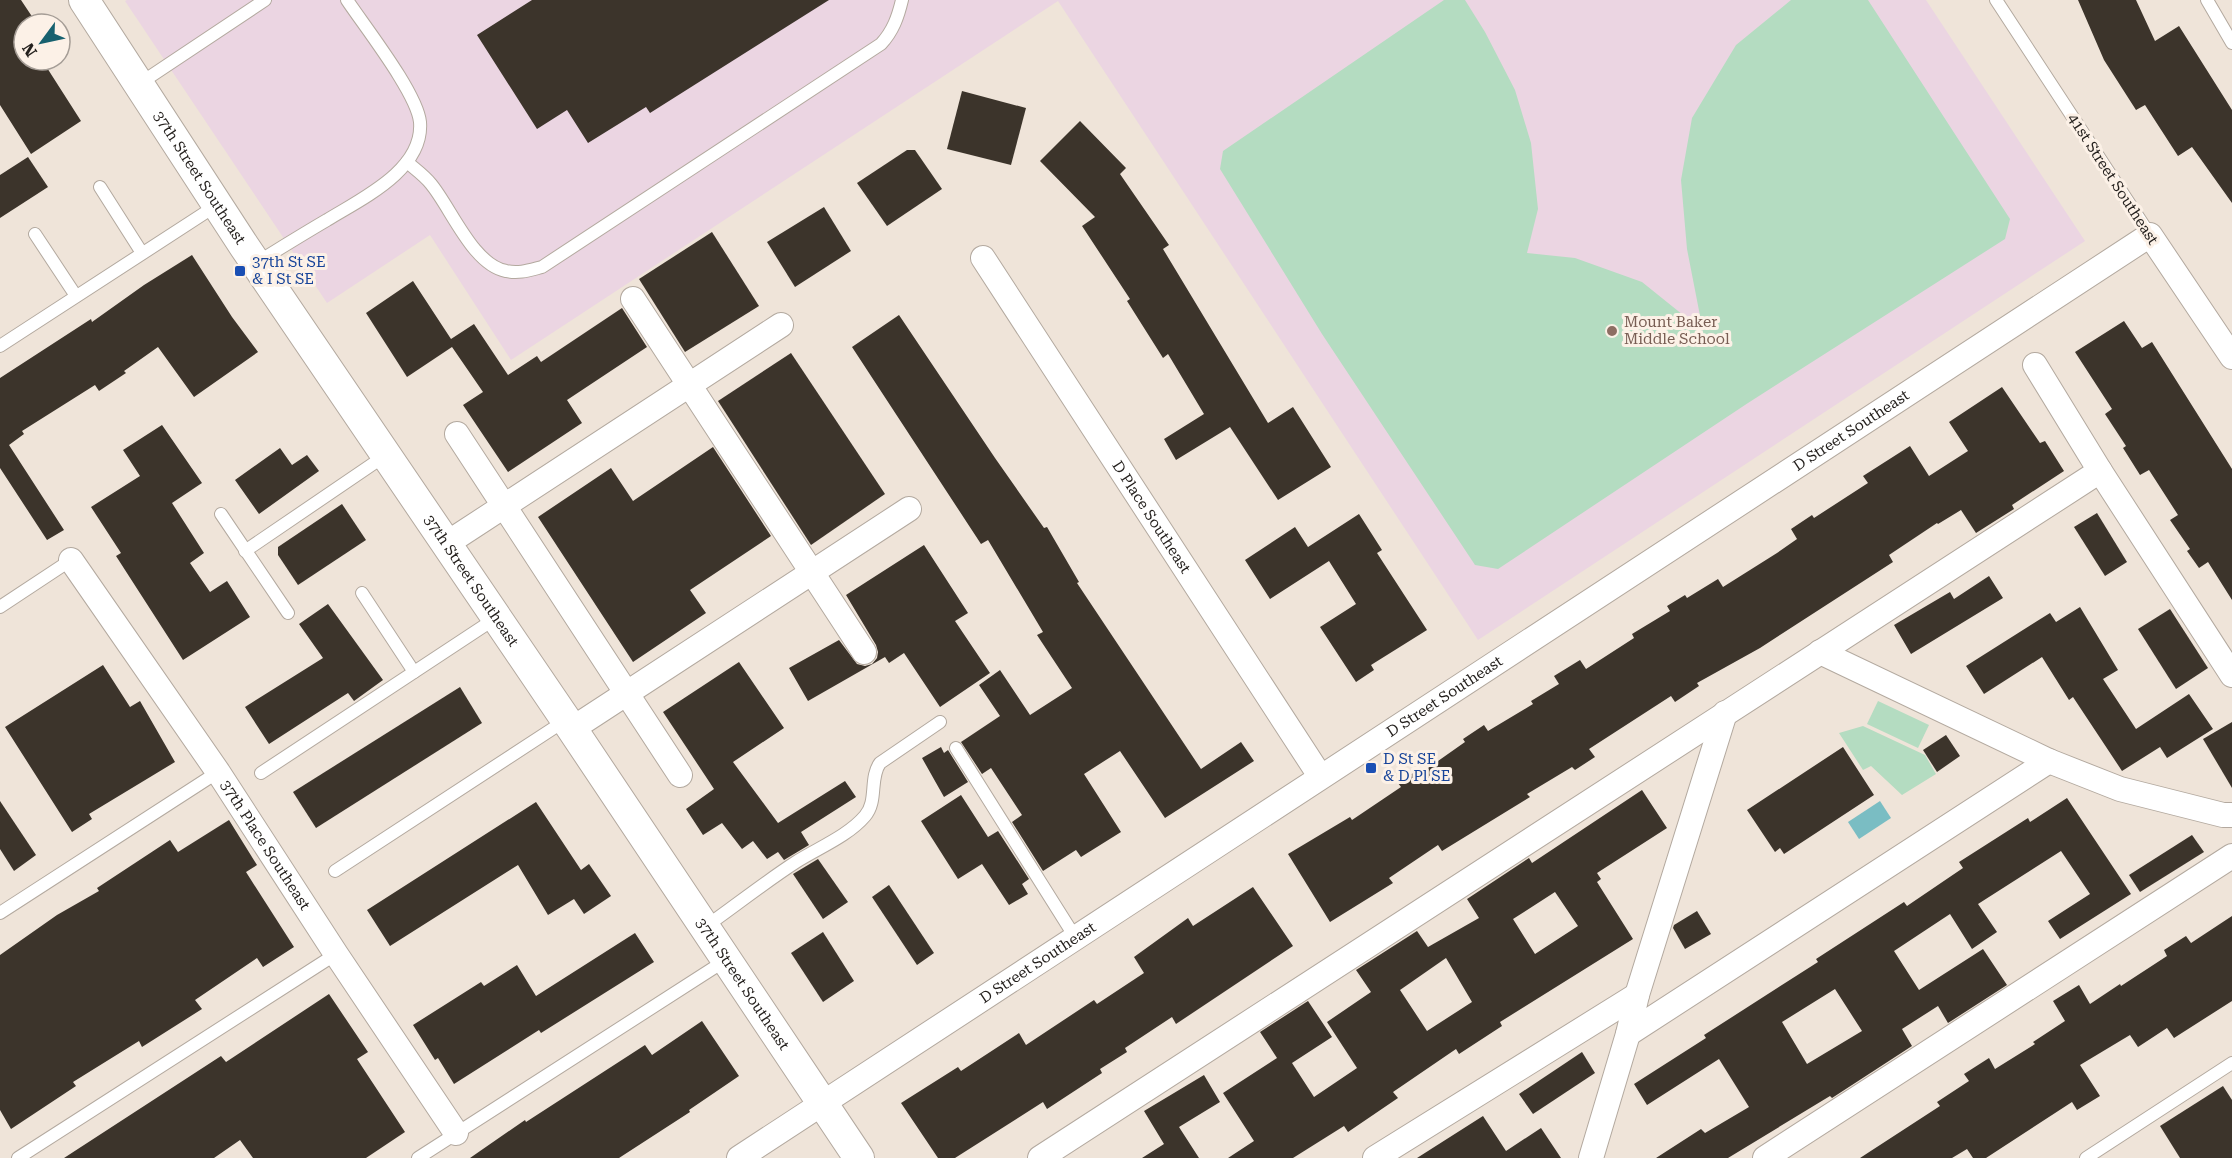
<svg xmlns="http://www.w3.org/2000/svg" width="2232" height="1158" font-family="'Roboto Serif',serif">
	<style>
		.education { fill: #ebd5e2 }
		.green { fill: #b4dcc1 }
		.water { fill: #7abdc3 }
		.building { fill: #3c342b; fill-rule: evenodd }
		.lines { fill: none; stroke-linecap: round; stroke-linejoin: round }
		.service-casing { stroke: #b3a99f; stroke-width: 14 }
		.minor-casing { stroke: #b3a99f; stroke-width: 26 }
		.tertiary-casing { stroke: #b3a99f; stroke-width: 32 }
		.service { stroke: #fff; stroke-width: 12 }
		.minor { stroke: #fff; stroke-width: 24 }
		.tertiary { stroke: #fff; stroke-width: 30 }
		.transit-dot { fill: #1a4fb4; stroke: #fcf1e7; stroke-width: 2 }
		.education-dot { fill: #8d6e63; stroke: #fcf1e7; stroke-width: 2 }
		.labels { text-anchor: middle; stroke-width: 6; stroke-linejoin: round; paint-order: stroke }
		.street-label { font-size: 15px; fill: #231f1c; stroke: #fcf1e7 }
		.transit-label { font-size: 15px; fill: #164399; stroke: #fcf1e7; text-anchor: start }
		.education-label { font-size: 15px; fill: #785e54; stroke: #fcf1e7; text-anchor: start }
	</style>
	<rect width="100%" height="100%" fill="#efe4d9"/>
	<!-- education -->
	<path class="education" d="M127 0H1926L2085 241 1478 640 1058 1 511 360 430 235 327 303 125 1Z"/>
	<!-- green -->
	<g class="green">
		<path d="M1444 0H1465L1485 32 1515 90 1531 143 1538 209 1527 253 1575 258 1642 282 1703 331 1687 249 1681 180 1692 118 1736 45 1791 0H1868L2010 219 2005 239 1748 403 1498 569 1475 565 1322 334 1220 169 1223 151Z"/>
		<path d="M1878 701 1929 725 1918 748 1867 724Z"/>
		<path d="M1863 726 1925 755 1936 774 1902 795 1871 766 1863 770 1839 733Z"/>
	</g>
	<!-- water -->
	<path class="water" d="M1880 801 1891 818 1859 839 1848 822Z"/>
	<!-- building -->
	<g class="building">
		<path d="M0 0H21L37 24H24V60H42L81 121 31 154 0 105Z"/>
		<path d="M532 0H829L650 113 646 107 588 143 567 110 537 129 477 35Z"/>
		<path d="M2078 0H2136L2155 41 2179 26 2232 110V203L2192 147 2178 156 2145 105 2136 110 2104 60Z"/>
		<path d="M962 91 1026 108 1011 165 947 149Z"/>
		<path d="M1080 121 1126 168 1120 174 1169 245 1163 249 1268 423 1293 407 1331 467 1278 500 1230 427 1176 460 1164 439 1204 414 1168 354 1163 358 1127 301 1130 299 1082 226 1095 217 1040 161Z"/>
		<path d="M907 150H915L942 189 887 226 857 183Z"/>
		<path d="M28 157 48 187 0 218V175Z"/>
		<path d="M824 207 851 251 795 287 767 242Z"/>
		<path d="M712 232 759 306 685 352 639 279Z"/>
		<path d="M192 255 232 317 258 352 194 397 158 347 124 371 126 373 99 391 95 385 22 431 24 434 9 445 64 530 47 540 0 468V378L91 319 92 322 144 285Z"/>
		<path d="M413 281 451 339 474 324 508 375 537 356 541 362 622 308 647 347 567 400 582 423 508 472 463 405 483 392 452 347 407 377 366 313Z"/>
		<path d="M899 315 995 458 1044 528 1047 527 1079 582 1077 583 1201 769 1241 742 1254 761 1165 818 1120 751 1084 774 1121 832 1081 857 1076 850 1043 871 1012 822 1022 815 991 768 982 774 961 742 1000 716 979 685 1000 670 1030 715 1072 688 1037 635 1043 632 988 540 981 544 852 347Z"/>
		<path d="M2124 321 2142 348 2152 342 2232 469V600L2208 562 2199 568 2187 551 2190 549 2170 520 2178 515 2149 470 2140 475 2123 448 2126 446 2105 414 2112 409 2075 352Z"/>
		<path d="M791 353 885 494 811 545 718 401Z"/>
		<path d="M2002 387 2040 443 2045 441 2064 471 2012 505 2014 509 1976 533 1961 510 1938 524 1937 523 1889 555 1893 562 1760 648 1697 683 1699 686 1675 702 1671 696 1589 749 1595 757 1575 770 1572 767 1527 794 1530 797 1442 851 1438 845 1389 878 1393 883 1330 922 1288 854 1350 817 1352 820 1401 787 1398 783 1419 769 1421 773 1465 742 1463 739 1484 725 1488 731 1533 704 1531 701 1559 684 1554 676 1580 660 1586 669 1634 638 1632 634 1670 611 1667 606 1685 595 1687 598 1718 579 1723 587 1777 553 1797 539 1791 529 1812 515 1814 518 1868 483 1863 476 1910 446 1929 476 1968 451 1949 422Z"/>
		<path d="M162 425 202 483 172 503 204 553 190 563 210 592 227 581 250 617 183 660 116 556 121 553 91 507 140 476 123 450Z"/>
		<path d="M713 447 771 536 690 590 706 613 633 662 538 517 611 468 633 501Z"/>
		<path d="M280 448 292 465 307 455 319 471 259 514 235 480Z"/>
		<path d="M342 504 366 540 298 585 278 555V547Z"/>
		<path d="M2097 513 2127 562 2105 576 2074 527Z"/>
		<path d="M1359 514 1382 550 1377 553 1427 630 1371 665 1374 670 1356 682 1320 627 1356 604 1329 561 1270 599 1245 560 1295 527 1308 547Z"/>
		<path d="M924 545 968 613 955 621 990 673 940 707 904 653 889 663 885 657 808 701 789 668 839 640 857 664 865 666 872 664 877 658 878 652 876 645 846 595Z"/>
		<path d="M1989 576 2003 598 1911 654 1894 625 1950 592 1954 599Z"/>
		<path d="M328 604 383 680 354 701 348 693 269 744 245 707 323 658 299 624Z"/>
		<path d="M2080 607 2118 670 2103 679 2136 729 2189 694 2213 729 2167 758 2160 747 2122 771 2073 697 2069 700 2042 657 1984 694 1966 666 2050 613 2056 622Z"/>
		<path d="M2170 609 2208 668 2176 689 2138 629Z"/>
		<path d="M739 662 784 728 733 762 778 823 845 781 856 797 801 832 809 845 784 860 778 852 767 859 753 841 742 849 722 823 703 835 686 809 714 789 663 712Z"/>
		<path d="M103 665 130 707 140 701 175 762 89 814 92 819 72 832 5 727Z"/>
		<path d="M460 687 482 723 316 828 293 792Z"/>
		<path d="M2232 722V788L2203 739Z"/>
		<path d="M1946 735 1960 756 1937 772 1923 750Z"/>
		<path d="M941 747 944 753 948 750 968 782 944 797 922 758Z"/>
		<path d="M1843 747 1874 795 1784 854 1780 848 1775 852 1747 810Z"/>
		<path d="M1642 790 1667 828 1597 873 1601 879 1597 882 1633 939 1500 1022 1502 1026 1459 1054 1456 1049 1393 1092 1398 1098 1348 1132 1344 1126 1293 1158H1228L1254 1141 1223 1093 1277 1058 1260 1032 1308 1001 1332 1037 1292 1063 1314 1097 1357 1068 1327 1022 1371 992 1356 970 1417 931 1428 947 1479 918 1467 899 1529 858 1532 863ZM1555 892 1578 926 1535 954 1513 919ZM1446 958 1472 1002 1427 1031 1400 990Z"/>
		<path d="M961 795 988 837 998 831 1029 879 1022 884 1028 894 1009 905 982 864 958 879 921 821Z"/>
		<path d="M2067 798 2131 894 2060 939 2048 921 2090 894 2061 851 1978 904 1997 932 1972 949 1950 914 1894 951 1919 990 1983 949 2007 985 1948 1023 1938 1006 1902 1029 1912 1046 1832 1098 1830 1096 1728 1158H1656L1701 1129 1705 1133 1749 1107 1719 1059 1647 1105 1634 1084 1706 1038 1704 1035 1818 962 1816 959 1904 902 1907 906 1963 868 1959 862 2028 818 2030 822ZM1835 989 1862 1031 1807 1064 1782 1022Z"/>
		<path d="M0 801 36 855 14 871 0 849Z"/>
		<path d="M536 802 581 870 589 864 611 896 584 914 574 899 548 915 518 865 390 946 367 910Z"/>
		<path d="M229 820 257 865 246 872 294 947 263 967 257 958 195 1000 202 1009 142 1047 139 1041 73 1082 76 1086 11 1129 0 1110V955L57 915 99 891 97 888 170 840 178 852Z"/>
		<path d="M2192 835 2204 852 2140 892 2129 875Z"/>
		<path d="M818 859 848 902 823 919 793 874Z"/>
		<path d="M889 885 934 953 917 965 872 897Z"/>
		<path d="M1253 887 1293 946 1176 1024 1172 1017 1125 1048 1127 1052 1100 1069 1102 1073 1047 1109 1043 1102 955 1158H938L901 1103 958 1067 961 1071 1019 1033 1026 1045 1094 1000 1097 1004 1144 973 1134 957 1188 918 1193 926Z"/>
		<path d="M1697 911 1711 934 1685 949 1673 928 1674 925Z"/>
		<path d="M2232 916V1001L2174 1038 2167 1028 2138 1047 2130 1035 2080 1065 2100 1096 2077 1110 2072 1102 1986 1158H1973L1967 1149 1952 1158H1860L1940 1106 1937 1102 1969 1081 1964 1074 1989 1058 1995 1069 2035 1044 2033 1042 2065 1021 2053 1001 2079 985 2090 1004 2120 984 2121 986 2167 956 2164 950 2186 936 2191 943Z"/>
		<path d="M823 932 854 981 823 1002 791 953Z"/>
		<path d="M635 933 654 962 541 1033 539 1030 454 1084 438 1058 435 1060 413 1025 481 982 484 986 517 965 536 996Z"/>
		<path d="M329 994 368 1052 357 1059 405 1132 366 1158H253L240 1140 214 1158H64L221 1056 226 1062Z"/>
		<path d="M702 1021 739 1076 689 1110 690 1112 619 1158H470L525 1120 526 1122 645 1045 652 1055Z"/>
		<path d="M1582 1052 1595 1073 1533 1114 1519 1094Z"/>
		<path d="M1204 1075 1220 1102 1179 1127 1199 1158H1142L1164 1144 1144 1111Z"/>
		<path d="M2223 1086 2232 1100V1158H2180L2160 1126Z"/>
		<path d="M1483 1116 1506 1151 1541 1128 1561 1158H1417Z"/>
	</g>
	<g class="lines">
		<defs>
			<g id="service">
				<path d="M1996 0 2150 235"/>
				<path d="M2207 0 2232 43"/>
				<path d="M139 84 265 0"/>
				<path d="M407 162C415 169 425 176 431 184 451 208 473 265 506 271 519 274 530 270 542 267L881 44C893 31 898 17 902 0"/>
				<path d="M100 187 142 253"/>
				<path d="M35 234 76 296"/>
				<path d="M256 263C279 249 303 234 327 220 361 199 424 170 420 122 417 93 365 27 347 0"/>
				<path d="M0 346 217 205"/>
				<path d="M221 514 288 613"/>
				<path d="M245 551 386 455"/>
				<path d="M362 593 414 672"/>
				<path d="M0 607 71 560"/>
				<path d="M956 748 1075 937"/>
				<path d="M261 773 496 618"/>
				<path d="M335 871 566 720"/>
				<path d="M0 913 218 772"/>
				<path d="M705 927C735 906 765 882 796 862 818 848 848 836 865 816 878 801 869 778 880 763L940 722"/>
				<path d="M18 1158 336 954"/>
				<path d="M418 1158 726 960"/>
				<path d="M2086 1158 2232 1063"/>
			</g>
			<g id="minor">
				<path id="s1" d="M983 258 1320 776"/>
				<path d="M633 299 864 652"/>
				<path d="M2035 365 2100 471 2232 675"/>
				<path d="M457 434 680 775"/>
				<path d="M446 544 781 325"/>
				<path id="s2" d="M71 560 218 772 336 954 456 1133"/>
				<path d="M1820 652 2049 761 2120 789 2223 815H2232"/>
				<path d="M572 729 909 509"/>
				<path d="M1628 1034 2049 761"/>
				<path id="s3" d="M739 1158 2150 235 2232 357"/>
				<path d="M1040 1158 2100 471"/>
				<path d="M1375 1158 1637 995"/>
				<path d="M1591 1158 1628 1034 1637 995 1725 713"/>
				<path d="M1765 1158 2232 856"/>
			</g>
			<g id="tertiary">
				<path id="s4" d="M84 0 244 246 566 720 859 1158"/>
			</g>
		</defs>
		<!-- service casing -->
		<use href="#service" class="service-casing"/>
		<!-- minor casing -->
		<use href="#minor" class="minor-casing"/>
		<!-- tertiary casing -->
		<use href="#tertiary" class="tertiary-casing"/>
		<!-- service -->
		<use href="#service" class="service"/>
		<!-- minor -->
		<use href="#minor" class="minor"/>
		<!-- tertiary -->
		<use href="#tertiary" class="tertiary"/>
	</g>
	<!-- markers -->
	<g class="transit-dot">
		<rect x="234" y="265" width="12" height="12" rx="3"/>
		<rect x="1365" y="762" width="12" height="12" rx="3"/>
	</g>
	<circle class="education-dot" cx="1612" cy="331" r="6"/>
	<g class="labels">
		<!-- street labels -->
		<g class="street-label">
			<text dy="5" stroke="none"><textPath href="#s4" startOffset="212">37th Street Southeast</textPath></text>
			<text transform="translate(2113 179) rotate(57)" y="5">41st Street Southeast</text>
			<text dy="5" stroke="none"><textPath href="#s3" startOffset="1329">D Street Southeast</textPath></text>
			<text dy="5" stroke="none"><textPath href="#s1" startOffset="309">D Place Southeast</textPath></text>
			<text dy="5" stroke="none"><textPath href="#s4" startOffset="698">37th Street Southeast</textPath></text>
			<text dy="5" stroke="none"><textPath href="#s3" startOffset="843">D Street Southeast</textPath></text>
			<text dy="5" stroke="none"><textPath href="#s2" startOffset="345">37th Place Southeast</textPath></text>
			<text dy="5" stroke="none"><textPath href="#s3" startOffset="357">D Street Southeast</textPath></text>
			<text dy="5" stroke="none"><textPath href="#s4" startOffset="1184">37th Street Southeast</textPath></text>
		</g>
		<!-- transit labels -->
		<g class="transit-label">
			<text x="252" y="267">37th St SE<tspan x="252" dy="17">&amp; I St SE</tspan></text>
			<text x="1383" y="764">D St SE<tspan x="1383" dy="17">&amp; D Pl SE</tspan></text>
		</g>
		<!-- education labels -->
		<g class="education-label">
			<text x="1624" y="327">Mount Baker<tspan x="1624" dy="17">Middle School</tspan></text>
		</g>
	</g>
	<!-- north arrow -->
	<g transform="translate(42 42) rotate(237)"><circle r="28" fill="#fcf1e7" stroke="#a59d96" stroke-width="1.5"/>
	<path d="M0-4.5L10 22L0 15L-10 22Z" fill="#17616f"/>
	<text y="-9" font-size="16" font-weight="bold" text-anchor="middle" fill="#231f1c">N</text>
	</g>
</svg>
